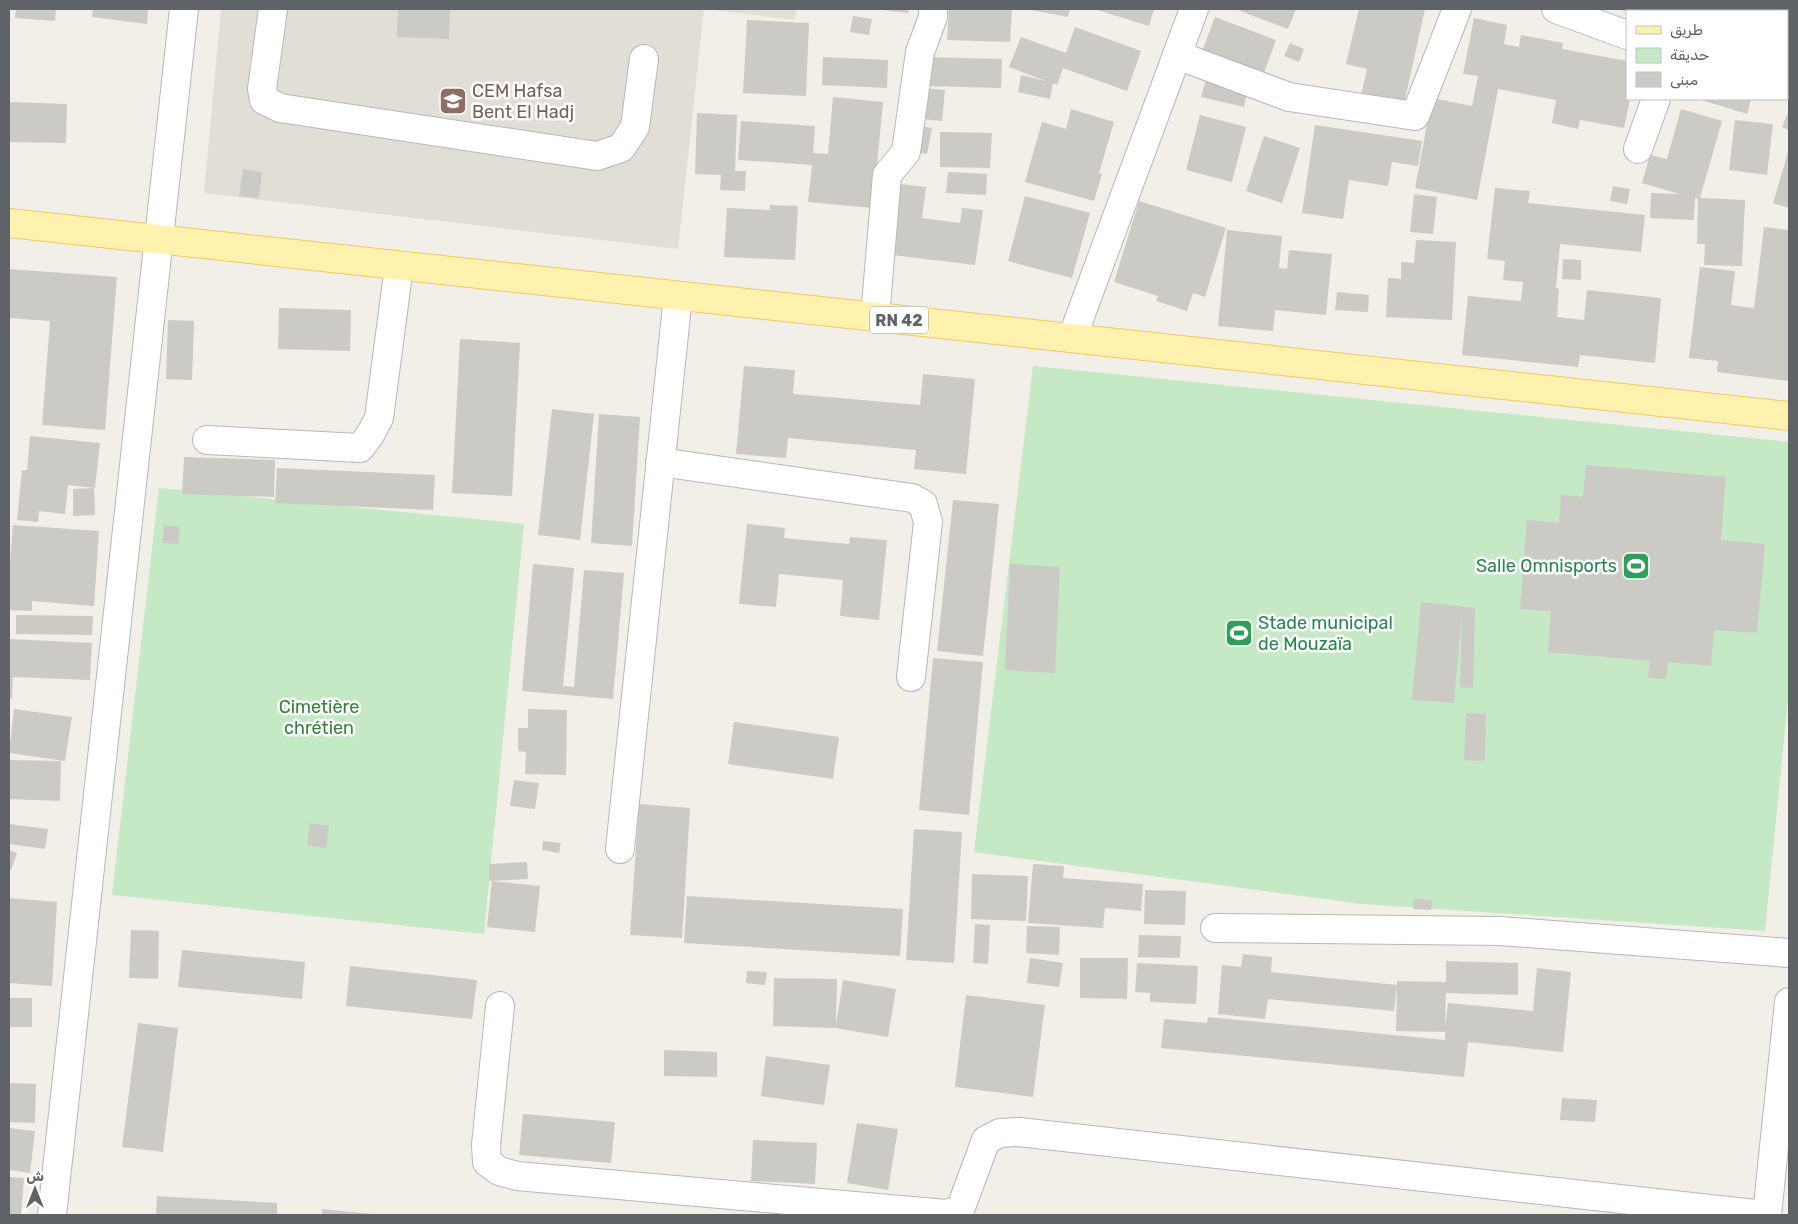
<svg xmlns="http://www.w3.org/2000/svg" width="1798" height="1224" font-family="Rubik,Cairo,sans-serif">
<style>
.education{fill:#e1ded6}
.green{fill:#c5e8c5}
.building{fill:#cccac5}
.lines{fill:none;stroke-linecap:round;stroke-linejoin:round}
.minor-casing{stroke:#b5b8bc;stroke-width:30}
.major-casing{stroke:#f2c960;stroke-width:30}
.minor{stroke:#fff;stroke-width:28}
.major{stroke:#fff2af;stroke-width:28}
.labels{text-anchor:middle;dominant-baseline:central;stroke-width:5;stroke-linejoin:round;paint-order:stroke}
.shield{fill:#fff;stroke:#8f9295;stroke-width:1}
.shield-label{font-size:16px;font-weight:bold;fill:#5f6368}
.education-label{font-size:18px;fill:#785e54;stroke:#fff;text-anchor:start}
.leisure-label{font-size:18px;fill:#27864d;stroke:#fff;text-anchor:end}
.park-label{font-size:18px;fill:#348238;stroke:#fff}
</style>
<rect width="100%" height="100%" fill="#f1efe8"/>
<!-- education -->
<g class="education">
<path d="M 221,9 L 704,9 L 678,249 L 204,193 Z"/>
<path d="M 707,9 L 796,9 L 795,20 Z"/>
</g>
<!-- green -->
<g class="green">
<path d="M 1033,366 L 1789,442 L 1789,690 L 1765,931 L 1362,904 L 974,852 Z"/>
<path d="M 159,488 L 524,524 L 484,934 L 112,895 Z"/>
</g>
<!-- building -->
<g class="building">
<path d="M 16,9 L 56,9 L 55,21 L 15,18 Z"/>
<path d="M 93,9 L 148,9 L 147,24 L 92,17 Z"/>
<path d="M 398,9 L 450,9 L 449,39 L 397,37 Z"/>
<path d="M 882,9 L 909,9 L 908,13 L 882,10 Z"/>
<path d="M 949,9 L 1012,9 L 1010,42 L 947,40 Z"/>
<path d="M 1026,9 L 1070,9 L 1068,17 Z"/>
<path d="M 1094,9 L 1154,9 L 1149,26 Z"/>
<path d="M 1235,9 L 1296,9 L 1288,29 Z"/>
<path d="M 1359,9 L 1425,9 L 1404,104 L 1361,95 L 1367,69 L 1346,64 Z"/>
<path d="M 1618,9 L 1640,9 L 1639,11 L 1627,12 Z"/>
<path d="M 1710,9 L 1766,9 L 1765,11 L 1710,11 Z"/>
<path d="M 853,16 L 872,19 L 869,35 L 850,32 Z"/>
<path d="M 1215,17 L 1276,40 L 1260,83 L 1199,60 Z"/>
<path d="M 1474,18 L 1507,25 L 1504,44 L 1519,47 L 1521,35 L 1563,43 L 1562,49 L 1627,61 L 1627,99 L 1630,99 L 1624,128 L 1580,120 L 1578,129 L 1552,123 L 1556,100 L 1498,89 L 1477,200 L 1415,188 L 1432,98 L 1472,106 L 1478,76 L 1463,74 Z"/>
<path d="M 747,20 L 809,23 L 806,96 L 743,93 Z"/>
<path d="M 1075,27 L 1141,51 L 1127,91 L 1063,68 L 1057,85 L 1053,83 L 1050,99 L 1018,92 L 1021,75 L 1046,81 L 1009,67 L 1021,37 L 1066,53 Z"/>
<path d="M 1290,43 L 1304,49 L 1299,62 L 1284,56 Z"/>
<path d="M 823,57 L 888,60 L 887,88 L 822,85 Z"/>
<path d="M 925,57 L 1002,59 L 1001,88 L 924,86 Z"/>
<path d="M 1206,80 L 1248,89 L 1244,107 L 1201,97 Z"/>
<path d="M 924,88 L 945,90 L 942,121 L 921,119 Z"/>
<path d="M 833,97 L 883,102 L 873,208 L 808,202 L 812,165 L 738,160 L 741,121 L 815,126 L 813,153 L 828,154 Z"/>
<path d="M 1698,99 L 1751,99 L 1747,114 Z"/>
<path d="M 9,102 L 67,104 L 66,143 L 9,142 Z"/>
<path d="M 1071,109 L 1114,122 L 1099,173 L 1102,174 L 1094,201 L 1025,182 L 1042,122 L 1066,129 Z"/>
<path d="M 1681,109 L 1722,121 L 1700,198 L 1745,200 L 1742,266 L 1704,265 L 1705,244 L 1697,244 L 1698,199 L 1695,198 L 1694,220 L 1650,218 L 1651,193 L 1679,194 L 1642,183 L 1650,155 L 1667,159 Z"/>
<path d="M 1789,110 L 1789,130 L 1782,127 Z"/>
<path d="M 697,113 L 737,115 L 735,171 L 746,171 L 745,191 L 720,190 L 721,175 L 695,174 Z"/>
<path d="M 1200,115 L 1246,127 L 1232,182 L 1186,170 Z"/>
<path d="M 1735,120 L 1773,124 L 1767,175 L 1729,170 Z"/>
<path d="M 1315,125 L 1422,141 L 1418,166 L 1392,162 L 1388,186 L 1349,180 L 1343,219 L 1302,213 Z"/>
<path d="M 921,126 L 932,128 L 927,154 L 917,152 Z"/>
<path d="M 940,132 L 992,133 L 990,168 L 940,167 Z"/>
<path d="M 1264,136 L 1300,148 L 1282,203 L 1246,191 Z"/>
<path d="M 1789,149 L 1789,208 L 1773,203 Z"/>
<path d="M 243,169 L 262,172 L 259,198 L 239,196 Z"/>
<path d="M 948,172 L 987,174 L 986,195 L 946,193 Z"/>
<path d="M 893,183 L 926,187 L 922,218 L 960,223 L 962,208 L 983,210 L 975,265 L 884,254 Z"/>
<path d="M 1613,186 L 1630,189 L 1627,204 L 1610,201 Z"/>
<path d="M 1495,188 L 1530,191 L 1528,203 L 1645,215 L 1641,252 L 1560,244 L 1556,288 L 1559,289 L 1557,317 L 1584,320 L 1587,290 L 1661,298 L 1655,363 L 1580,355 L 1578,367 L 1462,355 L 1468,296 L 1521,301 L 1523,282 L 1503,280 L 1505,261 L 1487,259 Z"/>
<path d="M 1414,194 L 1437,197 L 1433,234 L 1410,232 Z"/>
<path d="M 1025,196 L 1090,213 L 1072,278 L 1008,261 Z"/>
<path d="M 1139,201 L 1226,228 L 1205,297 L 1193,293 L 1187,311 L 1156,301 L 1158,296 L 1114,282 Z"/>
<path d="M 770,205 L 798,206 L 795,260 L 724,257 L 727,208 L 770,210 Z"/>
<path d="M 1764,227 L 1789,230 L 1789,381 L 1717,372 L 1718,361 L 1689,358 L 1700,267 L 1735,271 L 1731,305 L 1754,308 Z"/>
<path d="M 1227,230 L 1282,236 L 1279,268 L 1287,269 L 1289,250 L 1332,254 L 1326,315 L 1275,310 L 1273,331 L 1218,326 Z"/>
<path d="M 1416,240 L 1456,242 L 1452,320 L 1386,317 L 1388,278 L 1401,279 L 1401,262 L 1414,263 Z"/>
<path d="M 1563,259 L 1581,260 L 1581,280 L 1562,279 Z"/>
<path d="M 9,269 L 117,277 L 105,430 L 42,425 L 50,321 L 9,318 Z"/>
<path d="M 1337,292 L 1369,295 L 1368,312 L 1335,310 Z"/>
<path d="M 279,308 L 351,310 L 350,351 L 278,349 Z"/>
<path d="M 168,320 L 194,321 L 192,380 L 166,379 Z"/>
<path d="M 460,339 L 520,343 L 512,496 L 452,493 Z"/>
<path d="M 744,366 L 795,370 L 793,394 L 920,405 L 923,374 L 975,379 L 966,474 L 914,469 L 916,450 L 788,438 L 786,458 L 736,454 Z"/>
<path d="M 552,409 L 594,414 L 580,540 L 538,535 Z"/>
<path d="M 599,414 L 640,417 L 632,546 L 591,543 Z"/>
<path d="M 30,436 L 100,443 L 95,488 L 68,485 L 65,514 L 39,511 L 38,522 L 17,520 L 22,470 L 27,470 Z"/>
<path d="M 184,457 L 275,460 L 274,497 L 182,494 Z"/>
<path d="M 1586,465 L 1726,477 L 1721,540 L 1765,544 L 1757,633 L 1714,630 L 1711,666 L 1668,662 L 1666,679 L 1648,678 L 1650,661 L 1548,652 L 1551,611 L 1520,609 L 1527,520 L 1559,523 L 1561,495 L 1583,497 Z"/>
<path d="M 277,468 L 435,475 L 433,510 L 275,503 Z"/>
<path d="M 94,488 L 95,515 L 73,516 L 73,489 Z"/>
<path d="M 953,500 L 999,504 L 983,656 L 937,651 Z"/>
<path d="M 747,524 L 785,528 L 784,538 L 849,544 L 850,537 L 887,540 L 879,620 L 840,616 L 843,580 L 779,574 L 776,607 L 739,604 Z"/>
<path d="M 13,525 L 99,531 L 94,606 L 32,601 L 32,611 L 9,610 L 9,561 L 10,561 Z"/>
<path d="M 164,525 L 180,527 L 178,544 L 162,543 Z"/>
<path d="M 533,564 L 574,568 L 563,686 L 574,687 L 584,570 L 624,573 L 613,699 L 522,691 Z"/>
<path d="M 1010,564 L 1060,567 L 1055,673 L 1005,670 Z"/>
<path d="M 1421,602 L 1475,608 L 1473,688 L 1460,687 L 1462,612 L 1454,703 L 1412,700 Z"/>
<path d="M 16,615 L 93,616 L 92,635 L 16,634 Z"/>
<path d="M 9,639 L 92,643 L 90,680 L 13,677 L 12,699 L 9,698 Z"/>
<path d="M 933,658 L 983,662 L 969,815 L 919,810 Z"/>
<path d="M 14,709 L 72,717 L 65,761 L 9,753 Z"/>
<path d="M 528,709 L 567,710 L 566,775 L 525,774 L 526,752 L 518,751 L 518,728 L 528,728 Z"/>
<path d="M 1466,713 L 1486,714 L 1485,761 L 1464,760 Z"/>
<path d="M 734,722 L 839,737 L 833,779 L 728,764 Z"/>
<path d="M 9,760 L 61,761 L 60,801 L 9,799 Z"/>
<path d="M 514,780 L 539,783 L 535,809 L 510,806 Z"/>
<path d="M 639,804 L 690,808 L 682,938 L 630,935 Z"/>
<path d="M 310,823 L 329,826 L 326,848 L 307,845 Z"/>
<path d="M 9,824 L 48,829 L 45,849 L 9,844 Z"/>
<path d="M 914,829 L 962,832 L 954,963 L 906,960 Z"/>
<path d="M 543,841 L 561,843 L 559,853 L 542,850 Z"/>
<path d="M 9,850 L 17,853 L 11,870 L 9,870 Z"/>
<path d="M 527,862 L 528,879 L 489,881 L 489,864 Z"/>
<path d="M 1033,864 L 1064,866 L 1063,878 L 1143,884 L 1141,911 L 1105,908 L 1103,928 L 1028,923 Z"/>
<path d="M 972,874 L 1028,876 L 1026,921 L 971,919 Z"/>
<path d="M 492,881 L 540,886 L 535,932 L 487,927 Z"/>
<path d="M 1145,890 L 1186,891 L 1185,925 L 1144,924 Z"/>
<path d="M 687,896 L 903,909 L 900,956 L 684,943 Z"/>
<path d="M 9,898 L 57,902 L 52,986 L 9,983 Z"/>
<path d="M 1414,899 L 1432,900 L 1431,910 L 1413,909 Z"/>
<path d="M 975,924 L 990,925 L 988,964 L 973,963 Z"/>
<path d="M 1027,926 L 1060,927 L 1059,955 L 1026,953 Z"/>
<path d="M 131,930 L 159,931 L 158,979 L 129,978 Z"/>
<path d="M 1139,935 L 1181,936 L 1180,958 L 1138,957 Z"/>
<path d="M 182,950 L 305,962 L 302,999 L 178,987 Z"/>
<path d="M 1243,954 L 1272,957 L 1271,972 L 1397,985 L 1394,1011 L 1268,999 L 1265,1019 L 1218,1014 L 1222,965 L 1241,967 Z"/>
<path d="M 1030,958 L 1063,963 L 1059,987 L 1027,983 Z"/>
<path d="M 1080,958 L 1128,958 L 1127,999 L 1080,998 Z"/>
<path d="M 1446,961 L 1518,963 L 1518,995 L 1446,993 L 1445,1027 L 1448,1003 L 1533,1011 L 1537,968 L 1571,972 L 1563,1052 L 1468,1042 L 1464,1077 L 1161,1048 L 1164,1019 L 1207,1023 L 1208,1017 L 1445,1040 L 1445,1032 L 1396,1031 L 1397,981 L 1446,982 Z"/>
<path d="M 1137,963 L 1198,966 L 1196,1004 L 1150,1002 L 1150,993 L 1135,992 Z"/>
<path d="M 350,966 L 477,980 L 472,1019 L 346,1006 Z"/>
<path d="M 747,971 L 767,972 L 765,985 L 746,983 Z"/>
<path d="M 774,978 L 837,979 L 836,1025 L 843,980 L 896,989 L 888,1037 L 835,1028 L 773,1026 Z"/>
<path d="M 966,995 L 1045,1005 L 1033,1097 L 955,1087 Z"/>
<rect x="9" y="998" width="23" height="29"/>
<path d="M 138,1023 L 178,1028 L 163,1152 L 122,1147 Z"/>
<path d="M 664,1050 L 717,1052 L 717,1077 L 664,1076 Z"/>
<path d="M 766,1056 L 830,1065 L 824,1105 L 761,1096 Z"/>
<path d="M 9,1083 L 36,1084 L 35,1123 L 9,1122 Z"/>
<path d="M 1562,1098 L 1597,1100 L 1595,1122 L 1560,1120 Z"/>
<path d="M 523,1114 L 615,1122 L 611,1163 L 519,1155 Z"/>
<path d="M 857,1123 L 898,1129 L 888,1190 L 847,1183 Z"/>
<path d="M 9,1128 L 35,1131 L 30,1173 L 9,1170 Z"/>
<path d="M 753,1140 L 817,1143 L 815,1184 L 751,1181 Z"/>
<path d="M 9,1177 L 24,1178 L 21,1215 L 9,1215 Z"/>
<path d="M 157,1196 L 277,1203 L 277,1215 L 156,1215 Z"/>
<path d="M 322,1209 L 372,1214 L 372,1215 L 322,1215 Z"/>
</g>
<g class="lines">
<!-- minor casing -->
<g class="minor-casing">
<g id="minor">
<path d="M 273,9 L 262,89 L 264,100 L 280,108 L 597,156 L 621,148 L 635,127 L 644,59"/>
<path d="M 1556,9 L 1627,35"/>
<path d="M 1688,11 L 1689,9"/>
<path d="M 1177,55 L 1289,97 L 1415,116 L 1457,9"/>
<path d="M 1638,149 L 1656,99"/>
<path d="M 875,317 L 887,175 L 906,152 L 920,52 L 933,17 L 933,9"/>
<path d="M 1072,338 L 1194,9"/>
<path d="M 207,440 L 360,448 L 370,435 L 379,418 L 399,266"/>
<path d="M 660,462 L 912,498 L 923,504 L 928,522 L 911,677"/>
<path d="M 620,849 L 678,296"/>
<path d="M 1215,928 L 1500,931 L 1789,953"/>
<path d="M 500,1006 L 486,1145 L 487,1162 L 499,1171 L 517,1176 L 946,1214 L 960,1210 L 986,1140 L 1000,1133 L 1019,1132 L 1764,1215"/>
<path d="M 52,1215 L 184,9"/>
<path d="M 1767,1215 L 1789,1002"/>
</g>
</g>
<!-- major casing -->
<g class="major-casing">
<path id="major" d="M 9,223 L 1789,416"/>
</g>
<!-- minor -->
<use href="#minor" class="minor"/>
<!-- major -->
<use href="#major" class="major"/>
</g>
<!-- icons -->
<defs>
<g id="school-square" transform="scale(1.4375)"><rect x="-9" y="-9" width="18" height="18" rx="4" fill="#8d6e63" stroke="#fff"/><path d="M0-5L7-2L0 1L-7-2ZM-4 1L0 2.5L4 1V4Q0 6-4 4Z" fill="#fff"/></g>
<g id="stadium-square" transform="scale(1.4375)"><rect x="-9" y="-9" width="18" height="18" rx="4" fill="#2e9e5b" stroke="#fff"/><path d="M0-5a6.5 5 0 1 0 0 10a6.5 5 0 1 0 0-10ZM-3.5-1.8h7v3.6h-7Z" fill="#fff"/></g>
</defs>
<g fill-rule="evenodd">
<use href="#school-square" x="453" y="101"/>
<use href="#stadium-square" x="1636" y="566"/>
<use href="#stadium-square" x="1239" y="633"/>
</g>
<g class="labels">
<!-- shield labels -->
<rect class="shield" x="870" y="306.5" width="58" height="27" rx="4"/>
<g class="shield-label">
<text x="899" y="320">RN 42</text>
</g>
<!-- education labels -->
<g class="education-label">
<text x="472" y="91">CEM Hafsa<tspan x="472" dy="21">Bent El Hadj</tspan></text>
</g>
<!-- leisure labels -->
<g class="leisure-label">
<text x="1617" y="566">Salle Omnisports</text>
<text x="1258" y="623" text-anchor="start">Stade municipal<tspan x="1258" dy="21">de Mouzaïa</tspan></text>
</g>
<!-- park labels -->
<g class="park-label">
<text x="319" y="707">Cimetière<tspan x="319" dy="21">chrétien</tspan></text>
</g>
</g>
<!-- border -->
<rect width="1798" height="1224" fill="none" stroke="#5f6368" stroke-width="20"/>
<!-- legend -->
<rect x="1626" y="10" width="162" height="90" fill="#ffffff" stroke="#bfc1c3"/>
<rect x="1636" y="26" width="25" height="8" fill="#fff2af" stroke="#bfc1c3"/>
<text x="1670" y="35" font-size="15" fill="#5f6368">طريق</text>
<rect x="1636" y="48" width="25" height="15" fill="#c5e8c5" stroke="#bfc1c3"/>
<text x="1670" y="60" font-size="15" fill="#5f6368">حديقة</text>
<rect x="1636" y="72" width="25" height="15" fill="#cccac5" stroke="#bfc1c3"/>
<text x="1670" y="85" font-size="15" fill="#5f6368">مبنى</text>
<!-- north arrow -->
<g transform="translate(35 1189)" stroke="#ffffff" stroke-width="4" paint-order="stroke">
<path d="M0-4L9 19L0 12L-9 19Z" fill="#5f6368"/>
<text y="-8" font-size="14" font-weight="bold" text-anchor="middle" fill="#5f6368">ش</text>
</g>
</svg>
